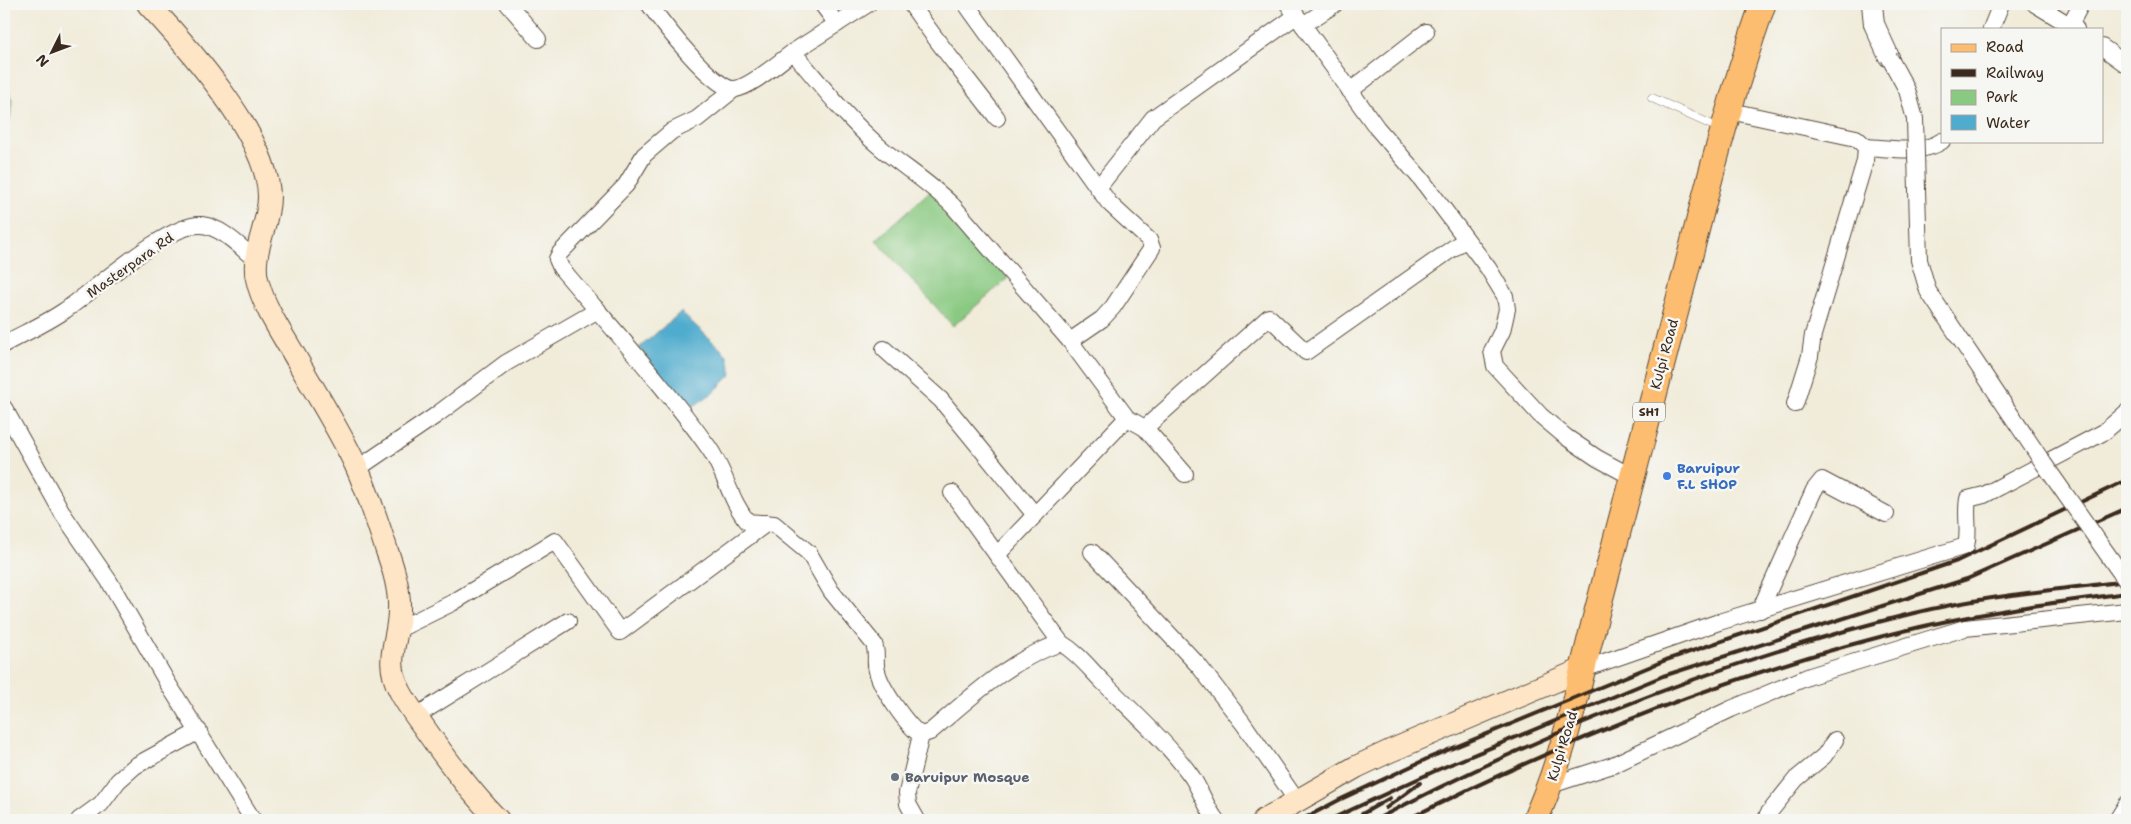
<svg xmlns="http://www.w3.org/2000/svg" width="2131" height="824" font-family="'Shantell Sans',sans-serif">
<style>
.green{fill:#89c981;stroke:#627a50}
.water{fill:#50acce;stroke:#466b76}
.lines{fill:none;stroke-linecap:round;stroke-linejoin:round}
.service-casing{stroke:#56473a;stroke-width:9}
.minor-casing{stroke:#56473a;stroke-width:18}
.tertiary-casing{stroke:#56473a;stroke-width:22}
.secondary-casing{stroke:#56473a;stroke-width:24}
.primary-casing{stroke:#56473a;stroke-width:27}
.service{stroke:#fff;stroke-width:8}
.minor{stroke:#fff;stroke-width:16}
.tertiary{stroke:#fff;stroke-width:20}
.secondary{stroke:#fee5c5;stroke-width:22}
.primary{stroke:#fcbd6f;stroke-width:25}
.rail{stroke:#3b2a1e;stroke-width:4}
.minor-bridge-casing{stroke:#56473a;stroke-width:18;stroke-linecap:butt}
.minor-bridge{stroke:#fff;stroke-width:16}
.shop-dot{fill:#3f7fe0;stroke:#f6f6f2;stroke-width:2}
.worship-dot{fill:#6b7280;stroke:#f6f6f2;stroke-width:2}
.labels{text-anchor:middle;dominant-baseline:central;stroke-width:5;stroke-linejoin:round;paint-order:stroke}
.shield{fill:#f6f6f2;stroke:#73675e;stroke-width:1}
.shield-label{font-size:12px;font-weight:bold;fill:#3b2a1e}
.street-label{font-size:14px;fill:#3b2a1e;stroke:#f6f6f2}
.shop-label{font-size:14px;font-weight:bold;fill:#366cbe;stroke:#f6f6f2;text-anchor:start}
.worship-label{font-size:14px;font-weight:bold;fill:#5b616d;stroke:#f6f6f2;text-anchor:start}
</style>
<rect width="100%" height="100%" fill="#f6f6f2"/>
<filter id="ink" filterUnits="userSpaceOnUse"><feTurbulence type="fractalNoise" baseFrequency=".02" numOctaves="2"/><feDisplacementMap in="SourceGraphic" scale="10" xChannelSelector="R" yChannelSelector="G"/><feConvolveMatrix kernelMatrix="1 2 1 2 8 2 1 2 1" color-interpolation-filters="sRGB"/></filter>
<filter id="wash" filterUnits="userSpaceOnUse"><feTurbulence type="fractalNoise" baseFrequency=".0096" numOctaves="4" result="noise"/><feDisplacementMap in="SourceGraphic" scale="20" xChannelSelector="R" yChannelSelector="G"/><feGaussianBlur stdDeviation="1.12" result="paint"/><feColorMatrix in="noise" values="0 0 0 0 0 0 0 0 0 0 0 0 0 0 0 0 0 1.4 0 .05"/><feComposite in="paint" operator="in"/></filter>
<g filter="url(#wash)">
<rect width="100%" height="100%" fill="#f1ecda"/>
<!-- green -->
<g class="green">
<path d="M 4,78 L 13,104 L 7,129 L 4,132 Z"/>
<path d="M 930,191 L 1008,278 L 953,326 L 876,240 Z"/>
</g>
<!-- water -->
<path class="water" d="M 681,312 L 727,355 L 732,374 L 714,392 L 688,410 L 639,348 Z"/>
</g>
<g filter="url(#ink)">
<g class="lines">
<!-- service casing -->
<g class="service-casing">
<path id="service" d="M 1652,98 L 1721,129"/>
</g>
<!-- minor casing -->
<g class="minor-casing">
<g id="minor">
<path d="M 508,4 L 538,39"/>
<path d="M 649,4 C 661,21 715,92 735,89 C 751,87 779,62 793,52 C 821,85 848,120 881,148 C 905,168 931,184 953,206 L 1070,341 L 1127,418 L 1145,428 L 1185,474"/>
<path d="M 822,4 L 837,24"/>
<path d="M 911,4 C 937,43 968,79 997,118"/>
<path d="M 966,4 L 1109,203 L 1149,240 L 1152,248 L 1113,307 L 1102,319 L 1070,341"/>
<path d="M 1288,4 L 1377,128 L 1421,179 L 1488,268 L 1505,296 L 1507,309 L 1502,331 L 1492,351 L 1495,366 L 1540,415 L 1566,437 L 1597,458 L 1634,478"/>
<path d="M 2035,4 L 2076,29"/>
<path d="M 1303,25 L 1335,4"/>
<path d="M 2070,25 L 2081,4"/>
<path d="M 1991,29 L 2001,4"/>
<path d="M 2102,47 L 2127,65"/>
<path d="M 793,52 L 868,4"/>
<path d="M 733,90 L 697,119 L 672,131 L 644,155 L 626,185 L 560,253 L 557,259 L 561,268 C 611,327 664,385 709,448 C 725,471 730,501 748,522 L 774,524 L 809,553 L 831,591 L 874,644 C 878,654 874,662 877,671 C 881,688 907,726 921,735 L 930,732 C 970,698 1010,659 1061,643 C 1078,653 1089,668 1103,682 C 1132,711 1168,743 1192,777 C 1201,791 1206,807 1216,820"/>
<path d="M 1350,91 L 1426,32"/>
<path d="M 1730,111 L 1856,138 L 1866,147 L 1865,161 L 1813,335 L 1810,356 L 1795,404"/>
<path d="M 1866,147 C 1891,148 1921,155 1942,141"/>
<path d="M 1098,188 L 1153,118 L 1296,16"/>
<path d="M 4,344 C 24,333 45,324 64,311 C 94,291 168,222 202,225 C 222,227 241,248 256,260"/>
<path d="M 884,349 L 941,400 L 1035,515"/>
<path d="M 4,408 L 63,514 L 109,581 L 167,682 L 253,820"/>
<path d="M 1145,428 L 1269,317 L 1306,352 L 1466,239"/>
<path d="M 357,469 L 435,416 L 506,363 L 598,310"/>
<path d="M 952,493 L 1061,643"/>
<path d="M 1092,552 L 1199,666 L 1243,723 L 1297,801"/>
<path d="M 997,555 L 1127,418"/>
<path d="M 1760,610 L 1814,490 L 1822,480 L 1886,514"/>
<path d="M 395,631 L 452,603 L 555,541 L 620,632 L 767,523"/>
<path d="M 1581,670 L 1719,622 L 1966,546 C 1970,530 1965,515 1968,499 L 1984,495 L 2104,432 L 2127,412"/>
<path d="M 416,716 L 568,621"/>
<path d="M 1551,785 L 1613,765 L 1731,709 L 1810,676 L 1965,628 L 2127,611"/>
<path d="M 79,820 L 101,804 L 118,781 L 135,766 L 199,731"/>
<path d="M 917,820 L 908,804 L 907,793 L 921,735"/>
<path d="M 1766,820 L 1768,814 L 1796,779 L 1824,756 L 1835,740"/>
<path d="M 2117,820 L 2127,804"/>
</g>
</g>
<!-- tertiary casing -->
<g class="tertiary-casing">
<path id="tertiary" d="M 1872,4 L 1874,24 L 1889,57"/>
</g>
<!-- secondary casing -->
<g class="secondary-casing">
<g id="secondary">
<path d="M 148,4 C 188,47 269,137 269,197 C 269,225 251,252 257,279 C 264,310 286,339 301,367 C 320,400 341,433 357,468 C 369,495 378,524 387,551 C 394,570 400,590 399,610 C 399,641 383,659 400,691 C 406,703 415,715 423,726 C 446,759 470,792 498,820"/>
<path d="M 1264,820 L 1356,767 L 1390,751 L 1581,670"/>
</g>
</g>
<!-- primary casing -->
<g class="primary-casing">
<path id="primary" d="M 1535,820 C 1567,750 1580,675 1600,600 C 1628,497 1654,394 1681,291 C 1705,195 1730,97 1763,4"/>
</g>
<!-- service -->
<use href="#service" class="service"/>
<!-- minor -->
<use href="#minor" class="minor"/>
<!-- tertiary -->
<use href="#tertiary" class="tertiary"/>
<!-- secondary -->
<use href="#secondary" class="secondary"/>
<!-- primary -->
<use href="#primary" class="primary"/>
<!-- rail -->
<g class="rail">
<path d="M 1386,808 L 1420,783"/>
<path d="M 1362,814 L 1390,798"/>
<path d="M 1301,820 L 1339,800 L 1431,757 L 1666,660 L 1957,561 L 2127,480"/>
<path d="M 1329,820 L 1437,770 L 1663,676 L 1967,579 L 2127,508"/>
<path d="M 1375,820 C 1544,732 1729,658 1914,613 C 1984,596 2056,590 2127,581"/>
<path d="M 1406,820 C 1570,738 1741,669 1920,627 C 1988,611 2058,602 2127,593"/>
</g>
<!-- minor-bridge casing -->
<g class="minor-bridge-casing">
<path id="minor-bridge" d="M 1889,57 L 1907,90 L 1915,119 L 1919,260 L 1928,291 L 2044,464 L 2127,582"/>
</g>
<!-- minor-bridge -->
<use href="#minor-bridge" class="minor-bridge"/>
</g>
</g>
<!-- markers -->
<circle class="shop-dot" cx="1667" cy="476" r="5"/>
<circle class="worship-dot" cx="895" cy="777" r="5"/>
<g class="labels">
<!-- shield labels -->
<rect class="shield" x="1633" y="402.5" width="32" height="19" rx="4"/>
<g class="shield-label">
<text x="1649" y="412">SH1</text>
</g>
<!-- street labels -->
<g class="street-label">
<text transform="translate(130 265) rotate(-35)">Masterpara Rd</text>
<text transform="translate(1664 354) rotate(-75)">Kulpi Road</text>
<text transform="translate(1562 746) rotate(-73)">Kulpi Road</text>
</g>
<!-- shop labels -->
<g class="shop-label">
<text x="1677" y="468">Baruipur<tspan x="1677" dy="16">F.L SHOP</tspan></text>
</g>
<!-- worship labels -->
<g class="worship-label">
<text x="905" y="777">Baruipur Mosque</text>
</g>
</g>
<!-- margin -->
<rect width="2131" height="824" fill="none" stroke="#f6f6f2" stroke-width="20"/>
<!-- legend -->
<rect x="1941" y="28" width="162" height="115" fill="#f6f6f2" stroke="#aba49d"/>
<rect x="1951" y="44" width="25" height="8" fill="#fcbd6f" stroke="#aba49d"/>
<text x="1986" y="52" font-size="15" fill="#3b2a1e">Road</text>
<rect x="1951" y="69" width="25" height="8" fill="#3b2a1e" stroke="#aba49d"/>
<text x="1986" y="78" font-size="15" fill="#3b2a1e">Railway</text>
<rect x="1951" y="90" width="25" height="15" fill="#89c981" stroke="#aba49d"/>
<text x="1986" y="102" font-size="15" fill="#3b2a1e">Park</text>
<rect x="1951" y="115" width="25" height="15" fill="#50acce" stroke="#aba49d"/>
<text x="1986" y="128" font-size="15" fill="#3b2a1e">Water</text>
<!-- north arrow -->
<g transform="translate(52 52) rotate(228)" stroke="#f6f6f2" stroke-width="4" paint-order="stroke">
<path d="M0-4L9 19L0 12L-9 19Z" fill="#3b2a1e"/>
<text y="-8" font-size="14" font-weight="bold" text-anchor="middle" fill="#3b2a1e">N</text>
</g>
</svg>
